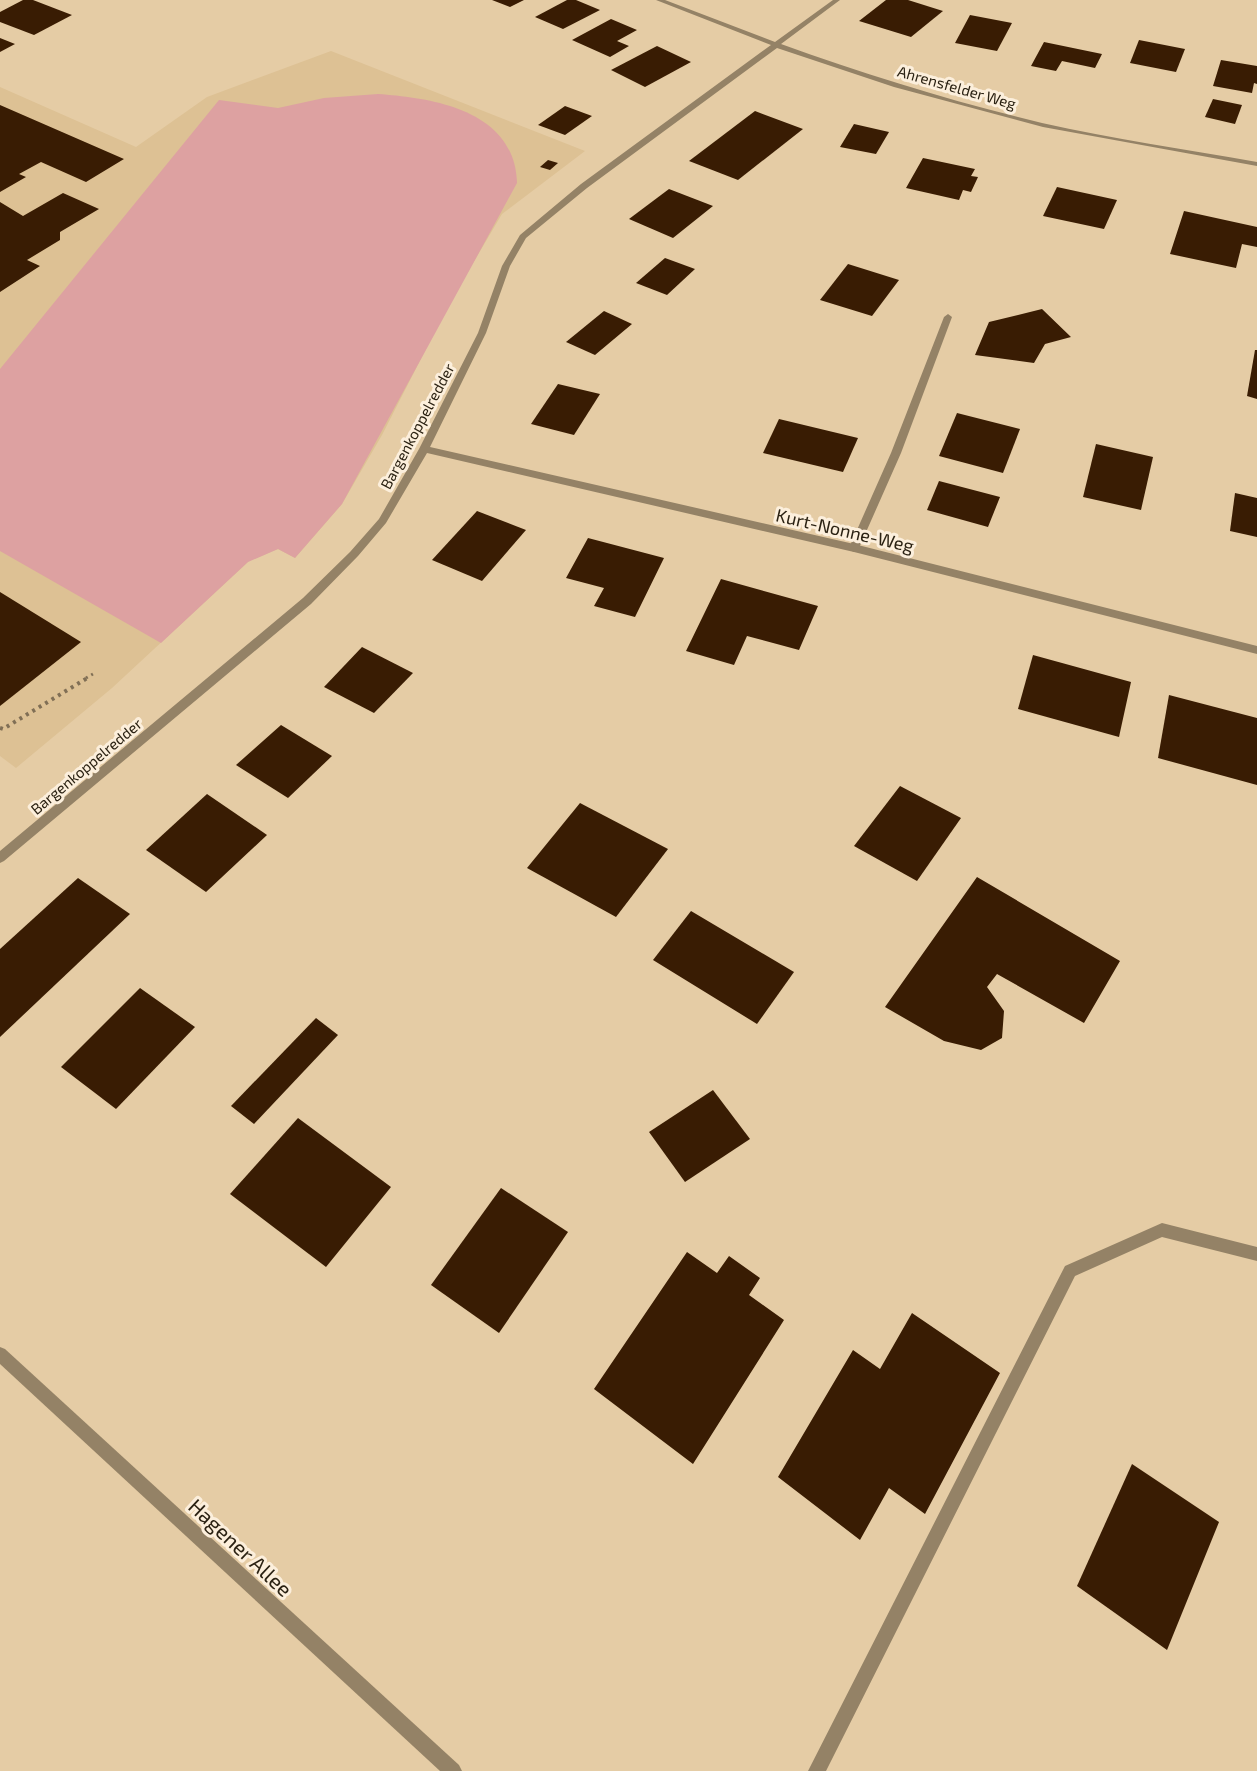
<svg xmlns="http://www.w3.org/2000/svg" width="1257" height="1771" font-family="'Exo 2',sans-serif">
<style>
.built{fill:#ddc194}
.green{fill:#dda1a1}
.building{fill:#391c03}
.lines{fill:none;stroke-linecap:round;stroke-linejoin:round}
.path-far1{stroke:#806f55;stroke-width:3;stroke-dasharray:2 4;stroke-linecap:butt}
.path{stroke:#806f55;stroke-width:4;stroke-dasharray:3 4.5;stroke-linecap:butt}
.service{fill:#948266;fill-rule:evenodd}
.minor{fill:#948266;fill-rule:evenodd}
.labels{text-anchor:middle;dominant-baseline:central;stroke-width:6;stroke-linejoin:round;paint-order:stroke}
.far-street-label{font-size:15px;fill:#2b2213;stroke:#fcefdc}
.street-label{font-size:18px;fill:#2b2213;stroke:#fcefdc}
.near-street-label{font-size:21px;fill:#2b2213;stroke:#fcefdc}
</style>
<rect width="100%" height="100%" fill="#e5cca5"/>
<!-- built -->
<path class="built" d="M 331,51 L 585,151 L 502,214 L 450,302 L 382,435 L 342,504 L 295,558 L 278,549 L 249,561 L 112,688 L 16,768 L 0,756 L 0,87 L 136,147 L 207,97 Z"/>
<!-- green -->
<path class="green" d="M 378,94 C 435,98 515,111 517,183 L 342,504 L 295,558 L 278,549 L 248,562 L 161,643 L 0,551 L 0,369 L 219,100 L 278,108 L 324,98 Z"/>
<!-- building -->
<g class="building">
<path d="M 23,0 L 33,0 L 72,15 L 34,35 L 0,22 L 0,12 Z"/>
<path d="M 492,0 L 524,0 L 510,7 Z"/>
<path d="M 567,0 L 576,0 L 600,10 L 563,29 L 535,17 Z"/>
<path d="M 886,0 L 908,0 L 943,11 L 911,37 L 859,21 Z"/>
<path d="M 970,15 L 1012,23 L 997,51 L 955,43 Z"/>
<path d="M 611,19 L 637,30 L 617,41 L 629,46 L 610,57 L 572,40 Z"/>
<path d="M 0,38 L 15,44 L 0,52 Z"/>
<path d="M 1139,40 L 1185,49 L 1176,72 L 1130,63 Z"/>
<path d="M 1044,42 L 1102,54 L 1095,68 L 1062,61 L 1056,71 L 1031,66 Z"/>
<path d="M 657,46 L 691,62 L 645,87 L 611,70 Z"/>
<path d="M 1221,60 L 1257,66 L 1257,84 L 1254,83 L 1252,93 L 1213,86 Z"/>
<path d="M 1213,99 L 1242,105 L 1235,124 L 1205,117 Z"/>
<path d="M 0,105 L 124,159 L 86,182 L 41,162 L 19,174 L 26,177 L 0,192 Z"/>
<path d="M 565,106 L 592,116 L 565,135 L 538,125 Z"/>
<path d="M 755,111 L 803,129 L 738,180 L 689,161 Z"/>
<path d="M 854,124 L 889,132 L 876,154 L 840,147 Z"/>
<path d="M 923,158 L 975,169 L 971,176 L 978,177 L 971,192 L 963,190 L 959,200 L 906,188 Z"/>
<path d="M 548,160 L 558,163 L 550,170 L 540,167 Z"/>
<path d="M 1057,187 L 1117,200 L 1104,229 L 1043,216 Z"/>
<path d="M 669,189 L 713,206 L 673,238 L 629,219 Z"/>
<path d="M 63,193 L 99,209 L 60,232 L 60,240 L 27,260 L 40,266 L 0,292 L 0,202 L 23,216 Z"/>
<path d="M 1184,211 L 1257,227 L 1257,247 L 1242,244 L 1236,268 L 1170,254 Z"/>
<path d="M 665,258 L 695,269 L 667,295 L 636,283 Z"/>
<path d="M 848,264 L 899,280 L 872,316 L 820,300 Z"/>
<path d="M 1042,309 L 1071,337 L 1045,344 L 1034,363 L 975,355 L 989,322 Z"/>
<path d="M 604,311 L 632,324 L 595,355 L 566,342 Z"/>
<path d="M 1255,350 L 1257,350 L 1257,399 L 1247,396 Z"/>
<path d="M 558,384 L 600,394 L 574,435 L 531,424 Z"/>
<path d="M 957,413 L 1020,429 L 1003,473 L 939,456 Z"/>
<path d="M 779,419 L 858,438 L 843,472 L 763,453 Z"/>
<path d="M 1096,444 L 1153,457 L 1141,510 L 1083,497 Z"/>
<path d="M 939,481 L 1000,497 L 988,527 L 927,510 Z"/>
<path d="M 1235,493 L 1257,498 L 1257,537 L 1230,531 Z"/>
<path d="M 477,511 L 526,530 L 482,581 L 432,560 Z"/>
<path d="M 588,538 L 664,558 L 635,617 L 594,606 L 604,588 L 566,578 Z"/>
<path d="M 721,579 L 818,606 L 799,650 L 747,636 L 734,665 L 686,651 Z"/>
<path d="M 0,592 L 81,642 L 0,706 Z"/>
<path d="M 362,647 L 413,673 L 374,713 L 324,687 Z"/>
<path d="M 1033,655 L 1131,682 L 1119,737 L 1018,709 Z"/>
<path d="M 1169,695 L 1257,718 L 1257,785 L 1158,758 Z"/>
<path d="M 281,725 L 332,756 L 288,798 L 236,765 Z"/>
<path d="M 900,786 L 961,818 L 917,881 L 854,846 Z"/>
<path d="M 207,794 L 267,835 L 206,892 L 146,850 Z"/>
<path d="M 580,803 L 668,849 L 616,917 L 527,868 Z"/>
<path d="M 977,877 L 1120,961 L 1084,1023 L 997,974 L 987,987 L 1004,1011 L 1002,1038 L 981,1050 L 944,1041 L 885,1007 Z"/>
<path d="M 78,878 L 130,914 L 0,1037 L 0,949 Z"/>
<path d="M 691,911 L 794,972 L 757,1024 L 653,960 Z"/>
<path d="M 140,988 L 195,1027 L 116,1109 L 61,1067 Z"/>
<path d="M 316,1018 L 338,1035 L 254,1124 L 231,1106 Z"/>
<path d="M 713,1090 L 750,1139 L 685,1182 L 649,1132 Z"/>
<path d="M 298,1118 L 391,1187 L 326,1267 L 230,1194 Z"/>
<path d="M 501,1188 L 568,1232 L 499,1333 L 431,1285 Z"/>
<path d="M 687,1252 L 717,1273 L 729,1256 L 760,1278 L 749,1295 L 784,1320 L 693,1464 L 594,1389 Z"/>
<path d="M 912,1313 L 1000,1373 L 925,1514 L 889,1488 L 860,1540 L 778,1477 L 853,1350 L 880,1369 Z"/>
<path d="M 1132,1464 L 1219,1522 L 1167,1650 L 1077,1586 Z"/>
</g>
<g class="lines">
<!-- path-far1 -->
<path class="path-far1" d="M 86,678 L 93,674"/>
<!-- path -->
<path class="path" d="M 0,728 L 3,729 L 89,677"/>
<!-- service -->
<g class="service">
<path d="M 948,314 L 952,317 L 901,453 L 859,548 L 854,552 L 850,550 L 849,548 L 891,453 L 944,317 Z"/>
<path d="M 1162,1223 L 1257,1247 L 1257,1261 L 1162,1237 L 1075,1276 L 826,1771 L 808,1771 L 1065,1266 Z"/>
</g>
<!-- minor -->
<g class="minor">
<path d="M 656,0 L 665,0 L 775,42 L 833,0 L 840,0 L 781,44 C 867,75 954,102 1042,123 C 1113,139 1185,149 1257,162 L 1257,166 L 1043,127 L 894,87 L 777,48 L 587,188 L 526,238 L 510,266 L 486,333 L 430,447 L 854,544 L 1257,646 L 1257,654 L 854,552 L 427,453 L 386,523 L 358,556 L 311,604 L 4,861 L 0,863 L 0,851 L 303,598 L 350,552 L 379,519 L 419,449 L 478,333 L 502,266 L 520,235 L 581,184 L 771,45 Z"/>
<path d="M 0,1347 L 5,1349 L 459,1765 L 462,1771 L 440,1771 L 0,1364 Z"/>
</g>
</g>
<g class="labels">
<!-- far-street labels -->
<g class="far-street-label">
<text transform="translate(957 87) rotate(16)">Ahrensfelder Weg</text>
<text transform="translate(417 426) rotate(-62)">Bargenkoppelredder</text>
<text transform="translate(86 766) rotate(-40)">Bargenkoppelredder</text>
</g>
<!-- street labels -->
<g class="street-label">
<text transform="translate(845 530) rotate(13)">Kurt-Nonne-Weg</text>
</g>
<!-- near-street labels -->
<g class="near-street-label">
<text transform="translate(241 1547) rotate(43)">Hagener Allee</text>
</g>
</g>
</svg>
